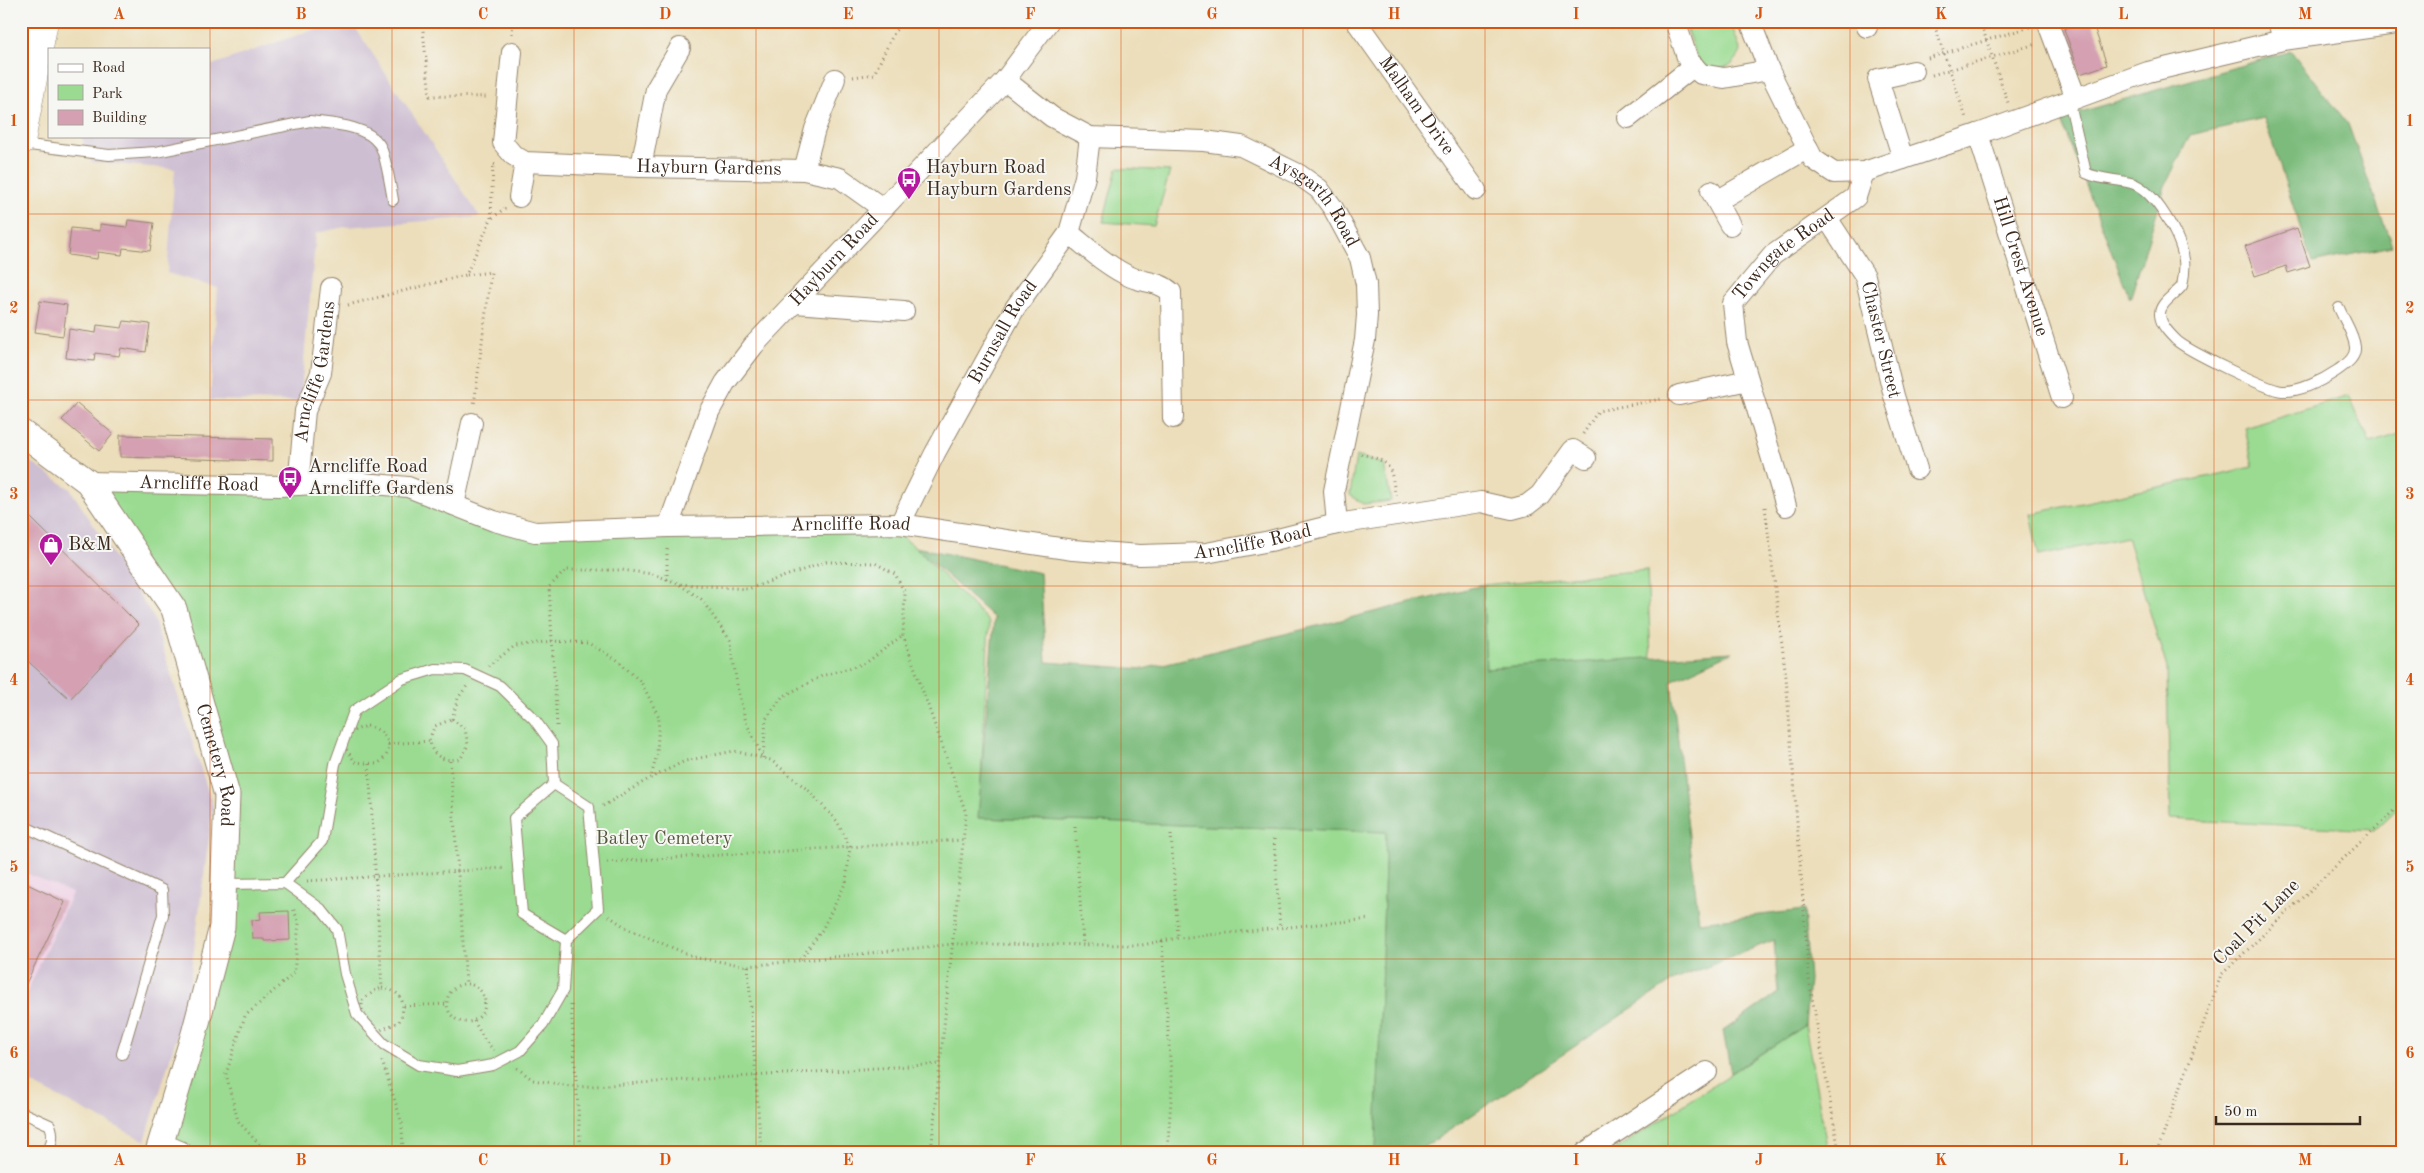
<svg xmlns="http://www.w3.org/2000/svg" width="2424" height="1173" font-family="'Old Standard TT',serif">
<style>
.built{fill:#efd0e6}
.industrial{fill:#cdbed2}
.green{fill:#9adb91;stroke:#6a8258}
.forest{fill:#7bbb7b;stroke:#5b724c}
.building{fill:#d4a0b2}
.lines{fill:none;stroke-linecap:round;stroke-linejoin:round}
.service-casing{stroke:#94846c;stroke-width:12}
.minor-casing{stroke:#94846c;stroke-width:22}
.tertiary-casing{stroke:#94846c;stroke-width:27}
.secondary-casing{stroke:#94846c;stroke-width:29}
.path{stroke:#94846c;stroke-width:3;stroke-dasharray:1 4;stroke-linecap:butt}
.service{stroke:#fff;stroke-width:10}
.minor{stroke:#fff;stroke-width:20}
.tertiary{stroke:#fff;stroke-width:25}
.secondary{stroke:#fff;stroke-width:28}
.grid{fill:none;stroke:#d7540e;stroke-width:1;stroke-opacity:0.55}
.labels{text-anchor:middle;dominant-baseline:central;stroke-width:4;stroke-linejoin:round;paint-order:stroke}
.street-label{font-size:19px;fill:#3b2a1e;stroke:#f6f6f2}
.poi-label{font-size:19px;fill:#3b2a1e;stroke:#f6f6f2;text-anchor:start}
.park-label{font-size:19px;fill:#53563b;stroke:#f6f6f2}
.neatline{fill:none;stroke:#d7540e;stroke-width:2}
.grid-label{font-size:16px;text-anchor:middle;font-weight:bold;fill:#d7540e}
</style>
<rect width="100%" height="100%" fill="#f6f6f2"/>
<filter id="ink" filterUnits="userSpaceOnUse"><feTurbulence type="fractalNoise" baseFrequency=".02" numOctaves="2"/><feDisplacementMap in="SourceGraphic" scale="10" xChannelSelector="R" yChannelSelector="G"/><feConvolveMatrix kernelMatrix="1 2 1 2 8 2 1 2 1" color-interpolation-filters="sRGB"/></filter>
<filter id="wash" filterUnits="userSpaceOnUse"><feTurbulence type="fractalNoise" baseFrequency=".0096" numOctaves="4" result="noise"/><feDisplacementMap in="SourceGraphic" scale="20" xChannelSelector="R" yChannelSelector="G"/><feGaussianBlur stdDeviation="1.12" result="paint"/><feColorMatrix in="noise" values="0 0 0 0 0 0 0 0 0 0 0 0 0 0 0 0 0 1.4 0 .05"/><feComposite in="paint" operator="in"/></filter>
<g filter="url(#wash)">
<rect width="100%" height="100%" fill="#ecdeba"/>
<!-- built -->
<path class="built" d="M 21,871 L 73,893 L 21,1005 Z"/>
<!-- industrial -->
<g class="industrial">
<path d="M 338,21 L 351,21 L 480,217 L 345,227 L 316,233 L 300,401 L 210,400 L 218,288 L 167,273 L 175,169 L 92,162 L 81,136 L 209,136 L 209,66 Z"/>
<path d="M 21,455 L 70,489 L 153,617 L 213,807 L 187,1002 L 145,1141 L 21,1078 L 21,1005 L 72,893 L 21,871 Z"/>
</g>
<!-- green -->
<g class="green">
<path d="M 1684,21 L 1730,21 L 1741,51 C 1733,72 1706,76 1696,55 C 1691,45 1688,32 1684,21 Z"/>
<path d="M 1117,168 L 1170,171 L 1154,226 L 1103,222 Z"/>
<path d="M 2349,396 L 2370,443 L 2403,433 L 2403,802 L 2374,830 L 2170,819 L 2167,668 L 2127,537 L 2039,556 L 2030,514 L 2253,467 L 2245,428 Z"/>
<path d="M 1356,456 L 1384,464 L 1391,501 L 1363,504 L 1350,495 Z"/>
<path d="M 88,482 L 408,487 L 535,532 L 890,527 L 915,547 L 989,622 L 979,818 L 1386,832 L 1376,1152 L 182,1152 L 161,1143 L 222,927 L 227,795 L 174,609 Z"/>
<path d="M 1647,570 L 1651,658 L 1485,669 L 1483,585 Z"/>
<path d="M 1805,1025 L 1828,1152 L 1612,1152 Z"/>
</g>
<!-- forest -->
<g class="forest">
<path d="M 2291,51 L 2348,124 L 2392,246 L 2312,263 L 2264,118 L 2190,135 L 2165,186 L 2130,299 L 2060,118 Z"/>
<path d="M 915,547 L 1040,573 L 1046,662 L 1143,669 L 1483,585 L 1486,669 L 1733,652 L 1671,681 L 1699,922 L 1804,910 L 1809,979 L 1805,1025 L 1731,1073 L 1723,1031 L 1778,993 L 1774,940 L 1674,980 L 1417,1152 L 1376,1152 L 1386,832 L 978,818 L 994,618 Z"/>
</g>
<g id="blocks">
<!-- building -->
<g class="building">
<path d="M 2087,21 L 2092,21 L 2107,65 L 2080,74 L 2064,29 Z"/>
<path d="M 128,220 L 154,223 L 150,251 L 123,248 L 122,255 L 98,252 L 97,259 L 68,255 L 71,228 L 100,231 L 100,224 L 127,227 Z"/>
<path d="M 2297,228 L 2310,266 L 2288,273 L 2286,266 L 2255,276 L 2245,246 Z"/>
<path d="M 40,301 L 67,305 L 63,336 L 35,332 Z"/>
<path d="M 124,321 L 150,324 L 146,352 L 121,348 L 119,356 L 95,353 L 94,361 L 66,358 L 69,329 L 96,333 L 97,325 L 122,328 Z"/>
<path d="M 77,403 L 113,434 L 99,451 L 62,420 Z"/>
<path d="M 120,435 L 273,439 L 273,461 L 120,457 Z"/>
<path d="M 21,508 L 139,625 L 70,699 L 21,655 Z"/>
<path d="M 21,881 L 65,902 L 21,994 Z"/>
<path d="M 289,911 L 290,940 L 264,941 L 264,939 L 253,939 L 252,920 L 261,919 L 260,912 Z"/>
</g>
</g>
</g>
<g filter="url(#ink)">
<use href="#blocks" fill-opacity="0" stroke="#94846c" stroke-width="1"/>
<g class="lines">
<!-- service casing -->
<g class="service-casing">
<g id="service">
<path d="M 2069,100 L 2086,173 C 2101,180 2116,179 2131,183 C 2154,189 2181,237 2184,260 C 2185,268 2184,277 2182,286 C 2175,295 2159,303 2160,315 C 2161,325 2169,333 2176,340 C 2186,350 2268,390 2282,391 C 2300,392 2323,380 2338,370 C 2346,364 2356,358 2355,347 C 2354,334 2344,320 2339,308"/>
<path d="M 21,144 L 109,155 L 156,152 L 310,121 C 331,124 366,125 379,144 C 385,151 391,189 393,200"/>
<path d="M 554,784 L 589,807 L 598,909 L 566,940 L 522,914 L 514,818 Z"/>
<path d="M 21,825 L 162,890 L 163,915 L 122,1054"/>
<path d="M 285,883 L 322,841 L 335,764 L 354,711 L 402,679 L 435,669 L 465,670 L 500,686 L 534,719 L 552,744 L 554,784"/>
<path d="M 224,884 L 285,883 L 321,909 L 337,929 L 345,974 L 357,1014 L 384,1044 L 419,1065 L 457,1071 L 493,1065 L 520,1051 L 543,1025 L 563,990 L 566,940"/>
<path d="M 21,1112 L 50,1125 C 54,1135 52,1142 48,1152"/>
</g>
</g>
<!-- minor casing -->
<g class="minor-casing">
<g id="minor">
<path id="s1" d="M 1356,21 L 1476,190"/>
<path d="M 1675,21 L 1688,60 L 1701,74 L 1724,78 L 1769,70"/>
<path d="M 1750,21 L 1769,70 L 1813,159 L 1834,173 L 1864,172 L 1978,134 L 2148,72 L 2283,40 L 2403,23"/>
<path d="M 2047,21 L 2076,98"/>
<path d="M 2278,21 L 2283,40"/>
<path d="M 1867,27 L 1869,21"/>
<path id="s2" d="M 512,52 L 503,143 L 513,155 L 525,162 L 641,167 L 804,170 L 840,178 L 882,208"/>
<path id="s3" d="M 1005,80 L 1052,117 L 1090,137 L 1204,141 L 1241,146 L 1298,174 L 1319,189 L 1333,208 L 1360,258 L 1366,284 L 1367,315 L 1365,340 L 1334,491 L 1337,524"/>
<path d="M 1628,118 L 1694,66"/>
<path id="s4" d="M 1978,134 L 2062,398"/>
<path d="M 1903,159 L 1878,79 L 1914,71"/>
<path d="M 641,167 L 656,89 L 680,48"/>
<path d="M 804,170 L 815,129 L 835,79"/>
<path d="M 1711,191 L 1730,225"/>
<path d="M 519,197 L 525,162"/>
<path d="M 1717,201 L 1808,148"/>
<path id="s5" d="M 1827,218 L 1865,276 L 1894,396 L 1917,469"/>
<path d="M 1069,233 C 1088,248 1108,267 1131,277 C 1145,283 1159,281 1171,292 L 1173,418"/>
<path d="M 795,303 L 904,311"/>
<path d="M 1679,395 L 1748,380"/>
<path id="s6" d="M 88,482 L 280,486 L 351,482 L 408,487 L 494,521 L 535,532 L 668,527 L 900,524 L 1073,550 L 1140,555 L 1206,553 L 1270,541 L 1337,524 L 1481,502 L 1512,509 L 1527,505 L 1540,495 L 1573,450 L 1586,458"/>
<path id="s7" d="M 298,485 L 305,411 L 321,373 L 331,288"/>
<path d="M 454,505 L 472,423"/>
<path id="s8" d="M 1786,506 L 1737,342 L 1733,303 L 1773,255 L 1856,197 L 1864,172"/>
<path id="s9" d="M 900,524 L 935,453 L 1015,308 L 1069,233 L 1085,177 L 1090,137"/>
<path id="s10" d="M 668,527 L 709,412 L 725,383 L 754,345 L 1005,80 L 1049,21"/>
<path d="M 161,1143 L 182,1152"/>
<path d="M 1586,1152 L 1707,1072"/>
</g>
</g>
<!-- tertiary casing -->
<g class="tertiary-casing">
<g id="tertiary">
<path id="s11" d="M 21,432 L 88,482 L 174,609 L 227,795 L 222,927 L 194,1034 L 158,1152"/>
</g>
</g>
<!-- secondary casing -->
<g class="secondary-casing">
<path id="secondary" d="M 21,141 L 44,21"/>
</g>
<!-- path -->
<g class="path">
<path d="M 422,21 L 430,96 L 489,97"/>
<path d="M 1933,21 L 1966,118"/>
<path d="M 1980,21 L 2008,103"/>
<path d="M 512,34 L 513,21"/>
<path d="M 1928,58 L 2030,27"/>
<path d="M 1932,75 L 2036,44"/>
<path d="M 853,77 L 874,74 L 895,31 L 906,21"/>
<path d="M 491,218 L 493,164 L 496,165"/>
<path d="M 467,275 L 491,272 L 474,405"/>
<path d="M 348,305 L 466,275 L 491,219 L 505,208"/>
<path d="M 1583,434 L 1598,411 L 1661,399"/>
<path d="M 1361,454 C 1394,462 1390,467 1396,498"/>
<path d="M 1765,507 L 1786,677 L 1809,979 L 1839,1152"/>
<path d="M 667,580 L 667,545"/>
<path d="M 680,585 L 701,599 L 730,640 L 738,691 L 746,722 L 763,758"/>
<path d="M 488,666 L 515,646 L 552,641 L 588,643 L 617,660 L 641,682 L 659,717 L 657,754 L 651,777"/>
<path d="M 452,719 L 458,698 L 467,686"/>
<path d="M 452,719 L 465,729 L 468,745 L 461,758 C 438,765 422,748 435,726 Z"/>
<path d="M 367,726 C 388,730 398,751 377,764 L 355,762 L 346,749 L 344,739 L 355,730 Z"/>
<path d="M 557,726 L 549,587 L 566,570 L 621,570 L 653,574 L 680,584 L 748,589 L 826,562 L 875,563 L 895,574 L 905,593 L 903,635 L 966,813 L 931,1152"/>
<path d="M 388,744 L 430,741"/>
<path d="M 763,758 L 766,719 L 782,697 L 822,676 L 866,663 L 903,635"/>
<path d="M 450,761 L 466,984"/>
<path d="M 369,764 L 382,988"/>
<path d="M 603,806 L 645,781 L 685,761 L 734,751 L 771,760 L 808,790 L 837,821 L 850,847 L 846,882 L 822,930 L 799,961"/>
<path d="M 1075,826 L 1083,944"/>
<path d="M 1171,834 L 1178,938"/>
<path d="M 1274,839 L 1280,928"/>
<path d="M 607,862 L 963,840"/>
<path d="M 307,881 L 505,868"/>
<path d="M 609,916 L 628,929 L 697,958 L 748,966 L 954,944 L 1142,945 L 1178,938 L 1370,919"/>
<path d="M 1162,941 L 1172,1088 L 1167,1152"/>
<path d="M 748,966 L 761,1152"/>
<circle cx="466" cy="1003" r="19"/>
<path d="M 382,988 C 403,991 407,1004 399,1022 L 374,1033 L 362,1010 L 362,1001 L 374,991 Z"/>
<path d="M 571,1005 L 581,1152"/>
<path d="M 404,1006 L 448,1004"/>
<path d="M 474,1021 L 485,1041 L 494,1050"/>
<path d="M 382,1061 L 402,1123 L 403,1152"/>
<path d="M 517,1068 L 533,1080 L 577,1087 L 941,1064"/>
<path d="M 266,1152 L 238,1121 L 226,1074 L 245,1016 L 294,973 L 299,923 L 293,908"/>
<path d="M 2157,1152 L 2221,975 L 2403,802"/>
</g>
<!-- service -->
<use href="#service" class="service"/>
<!-- minor -->
<use href="#minor" class="minor"/>
<!-- tertiary -->
<use href="#tertiary" class="tertiary"/>
<!-- secondary -->
<use href="#secondary" class="secondary"/>
</g>
</g>
<!-- grid -->
<path class="grid" d="M 210,21 L 210,1152M 392,21 L 392,1152M 574,21 L 574,1152M 756,21 L 756,1152M 939,21 L 939,1152M 1121,21 L 1121,1152M 1303,21 L 1303,1152M 1485,21 L 1485,1152M 1668,21 L 1668,1152M 1850,21 L 1850,1152M 2032,21 L 2032,1152M 2214,21 L 2214,1152M 21,214 L 2403,214M 21,400 L 2403,400M 21,586 L 2403,586M 21,773 L 2403,773M 21,959 L 2403,959"/>
<!-- icons -->
<defs>
<g id="bus-pin" transform="scale(1.25)"><path d="M0 17L-7.5 6A9.5 9.5 0 1 1 7.5 6Z" fill="#b5179e" stroke="#f6f6f2"/><path d="M-5-6H5V4H4V6H2V4H-2V6H-4V4H-5ZM-3.5-4V0h7V-4ZM-3.5 1.2v1.5H-2V1.2ZM2 1.2v1.5H3.5V1.2Z" fill="#fff"/></g>
<g id="shop-pin" transform="scale(1.25)"><path d="M0 17L-7.5 6A9.5 9.5 0 1 1 7.5 6Z" fill="#b5179e" stroke="#f6f6f2"/><path d="M-5-2.5h2.3a2.7 3.5 0 0 1 5.4 0H5L5.5 6h-11ZM-1.5-2.5h3a1.5 2.3 0 0 0-3 0Z" fill="#fff"/></g>
</defs>
<g fill-rule="evenodd">
<use href="#bus-pin" x="909" y="179"/>
<use href="#bus-pin" x="290" y="478"/>
<use href="#shop-pin" x="51" y="545"/>
</g>
<g class="labels">
<!-- street labels -->
<g class="street-label">
<text stroke="none"><textPath href="#s1" startOffset="104">Malham Drive</textPath></text>
<text stroke="none"><textPath href="#s2" startOffset="305">Hayburn Gardens</textPath></text>
<text stroke="none"><textPath href="#s3" startOffset="348">Aysgarth Road</textPath></text>
<text stroke="none"><textPath href="#s8" startOffset="281">Towngate Road</textPath></text>
<text stroke="none"><textPath href="#s10" startOffset="320">Hayburn Road</textPath></text>
<text stroke="none"><textPath href="#s4" startOffset="139">Hill Crest Avenue</textPath></text>
<text stroke="none"><textPath href="#s9" startOffset="218">Burnsall Road</textPath></text>
<text stroke="none"><textPath href="#s5" startOffset="135">Chaster Street</textPath></text>
<text stroke="none"><textPath href="#s7" startOffset="115">Arncliffe Gardens</textPath></text>
<text stroke="none"><textPath href="#s6" startOffset="111">Arncliffe Road</textPath></text>
<text stroke="none"><textPath href="#s6" startOffset="771">Arncliffe Road</textPath></text>
<text stroke="none"><textPath href="#s6" startOffset="1176">Arncliffe Road</textPath></text>
<text stroke="none"><textPath href="#s11" startOffset="399">Cemetery Road</textPath></text>
<text transform="translate(2257 923) rotate(-45)">Coal Pit Lane</text>
</g>
<!-- poi labels -->
<g class="poi-label">
<text x="926" y="168">Hayburn Road<tspan x="926" dy="22">Hayburn Gardens</tspan></text>
<text x="308" y="467">Arncliffe Road<tspan x="308" dy="22">Arncliffe Gardens</tspan></text>
<text x="68" y="545">B&amp;M</text>
</g>
<!-- park labels -->
<g class="park-label">
<text x="664" y="839">Batley Cemetery</text>
</g>
</g>
<!-- margin -->
<rect width="2424" height="1173" fill="none" stroke="#f6f6f2" stroke-width="55"/>
<!-- legend -->
<rect x="48" y="48" width="162" height="90" fill="#f6f6f2" stroke="#aba49d"/>
<rect x="58" y="64" width="25" height="8" fill="#ffffff" stroke="#aba49d"/>
<text x="92" y="72" font-size="15" fill="#3b2a1e">Road</text>
<rect x="58" y="85" width="25" height="15" fill="#9adb91" stroke="#aba49d"/>
<text x="92" y="98" font-size="15" fill="#3b2a1e">Park</text>
<rect x="58" y="110" width="25" height="15" fill="#d4a0b2" stroke="#aba49d"/>
<text x="92" y="122" font-size="15" fill="#3b2a1e">Building</text>
<!-- scale -->
<path d="M2216 1116v8h144v-8" fill="none" stroke="#3b2a1e" stroke-width="2.5"/>
<text x="2224" y="1116" font-size="15" fill="#3b2a1e" stroke="#f6f6f2" stroke-width="4" paint-order="stroke">50 m</text>
<rect x="28" y="28" width="2368" height="1118" class="neatline"/>
<g class="grid-label">
<text x="119" y="19">A</text>
<text x="301" y="19">B</text>
<text x="483" y="19">C</text>
<text x="665" y="19">D</text>
<text x="848" y="19">E</text>
<text x="1030" y="19">F</text>
<text x="1212" y="19">G</text>
<text x="1394" y="19">H</text>
<text x="1576" y="19">I</text>
<text x="1759" y="19">J</text>
<text x="1941" y="19">K</text>
<text x="2123" y="19">L</text>
<text x="2305" y="19">M</text>
<text x="14" y="126">1</text>
<text x="2410" y="126">1</text>
<text x="14" y="313">2</text>
<text x="2410" y="313">2</text>
<text x="14" y="499">3</text>
<text x="2410" y="499">3</text>
<text x="14" y="685">4</text>
<text x="2410" y="685">4</text>
<text x="14" y="872">5</text>
<text x="2410" y="872">5</text>
<text x="14" y="1058">6</text>
<text x="2410" y="1058">6</text>
<text x="119" y="1165">A</text>
<text x="301" y="1165">B</text>
<text x="483" y="1165">C</text>
<text x="665" y="1165">D</text>
<text x="848" y="1165">E</text>
<text x="1030" y="1165">F</text>
<text x="1212" y="1165">G</text>
<text x="1394" y="1165">H</text>
<text x="1576" y="1165">I</text>
<text x="1759" y="1165">J</text>
<text x="1941" y="1165">K</text>
<text x="2123" y="1165">L</text>
<text x="2305" y="1165">M</text>
</g>
</svg>
